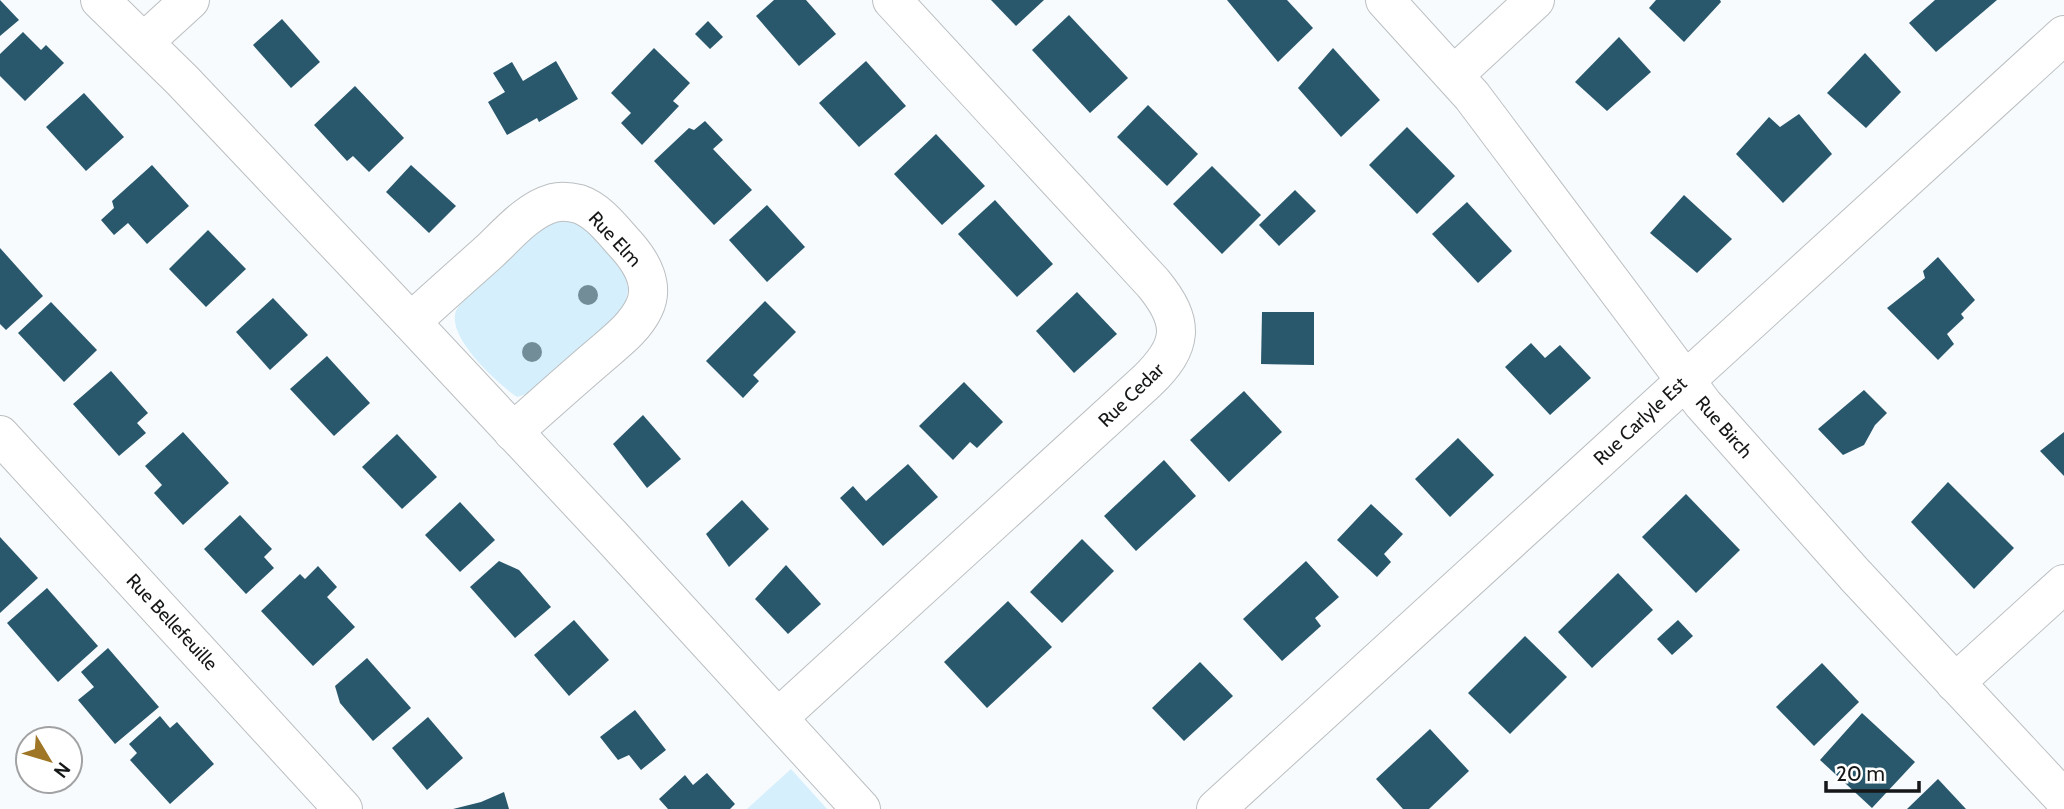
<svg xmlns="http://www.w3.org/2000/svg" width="2064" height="809" font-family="Cabin,sans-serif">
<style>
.green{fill:#d6effc}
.building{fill:#29586d}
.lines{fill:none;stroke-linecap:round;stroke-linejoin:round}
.minor-casing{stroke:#bbbfc1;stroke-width:40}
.minor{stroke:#fff;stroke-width:38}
.tree{fill:#738d98}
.labels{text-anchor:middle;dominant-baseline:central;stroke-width:7;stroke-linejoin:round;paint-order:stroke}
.street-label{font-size:19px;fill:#151718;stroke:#fff}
</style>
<rect width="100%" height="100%" fill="#f7fbfe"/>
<!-- green -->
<g class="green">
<path d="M 573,219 L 590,229 L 626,275 L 628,289 L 626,302 L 618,314 L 530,393 L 517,397 C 497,383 451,341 455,315 C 455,310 460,305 463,301 L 543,225 L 556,220 Z"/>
<path d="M 791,769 L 827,809 L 747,809 Z"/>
</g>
<!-- building -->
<g class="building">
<path d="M 0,0 L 19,20 L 0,36 Z"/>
<path d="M 774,0 L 806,0 L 836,34 L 799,66 L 756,16 Z"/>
<path d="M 991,0 L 1044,0 L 1016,26 Z"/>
<path d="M 1227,0 L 1287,0 L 1313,28 L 1278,62 Z"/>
<path d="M 1656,0 L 1720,0 L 1721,2 L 1684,42 L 1649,8 Z"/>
<path d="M 1935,0 L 1997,0 L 1936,52 L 1909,23 Z"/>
<path d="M 1069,15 L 1128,78 L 1090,113 L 1032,50 Z"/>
<path d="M 282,19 L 320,62 L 291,88 L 253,45 Z"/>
<path d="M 708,21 L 723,37 L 710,49 L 695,34 Z"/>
<path d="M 23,32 L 41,50 L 46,45 L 64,63 L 25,101 L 0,76 L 0,54 Z"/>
<path d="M 1619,37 L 1651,72 L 1607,111 L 1575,82 Z"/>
<path d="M 654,48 L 690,83 L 673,101 L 679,106 L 642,145 L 621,123 L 631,113 L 611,93 Z"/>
<path d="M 1333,48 L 1380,100 L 1341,137 L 1298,88 Z"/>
<path d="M 1865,53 L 1901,92 L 1866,128 L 1827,93 Z"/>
<path d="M 556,61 L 578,99 L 539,122 L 537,118 L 507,135 L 488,102 L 505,92 L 493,73 L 512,62 L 523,81 Z"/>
<path d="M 866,61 L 906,106 L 859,147 L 819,103 Z"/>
<path d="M 355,86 L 404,138 L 369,172 L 353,156 L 347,161 L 314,125 Z"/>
<path d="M 84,93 L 124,137 L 86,171 L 46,127 Z"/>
<path d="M 1148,105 L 1198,154 L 1167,186 L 1117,137 Z"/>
<path d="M 1799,114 L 1832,154 L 1783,203 L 1736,154 L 1769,117 L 1780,127 Z"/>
<path d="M 705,121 L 723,140 L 713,149 L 752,190 L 714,225 L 654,161 L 689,128 L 694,130 Z"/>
<path d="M 1407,127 L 1455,176 L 1417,214 L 1369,165 Z"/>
<path d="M 936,134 L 985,186 L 942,225 L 894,174 Z"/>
<path d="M 152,165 L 189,206 L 147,244 L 128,223 L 114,235 L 101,220 L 114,208 L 112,201 Z"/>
<path d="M 411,165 L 456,206 L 429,233 L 386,192 Z"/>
<path d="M 1212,166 L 1261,215 L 1222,254 L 1173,204 Z"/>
<path d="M 1295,190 L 1316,211 L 1279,246 L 1259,225 Z"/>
<path d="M 1684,195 L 1732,239 L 1697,273 L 1650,233 Z"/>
<path d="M 995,200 L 1053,264 L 1017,297 L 958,234 Z"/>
<path d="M 1467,202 L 1512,251 L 1478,283 L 1432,234 Z"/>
<path d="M 767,205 L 805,247 L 767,282 L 729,240 Z"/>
<path d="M 208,230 L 246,269 L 206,307 L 169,269 Z"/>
<path d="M 0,248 L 43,296 L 6,330 L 0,324 Z"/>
<path d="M 1938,257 L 1975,300 L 1961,314 L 1964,318 L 1947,334 L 1954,344 L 1938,360 L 1887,308 L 1925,278 L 1923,271 Z"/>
<path d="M 1077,292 L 1117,334 L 1074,373 L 1036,331 Z"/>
<path d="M 273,298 L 308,335 L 270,370 L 236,332 Z"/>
<path d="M 765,301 L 796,332 L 753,375 L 759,381 L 743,398 L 706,361 Z"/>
<path d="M 51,302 L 97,350 L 64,382 L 18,333 Z"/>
<path d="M 1262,312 L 1314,312 L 1314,365 L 1261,364 Z"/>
<path d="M 1531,343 L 1545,358 L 1560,345 L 1591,378 L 1550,415 L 1505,367 Z"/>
<path d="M 327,356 L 370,403 L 334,436 L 290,389 Z"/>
<path d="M 111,371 L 148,413 L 137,423 L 146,433 L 119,456 L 73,404 Z"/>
<path d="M 964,382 L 1003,422 L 977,448 L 970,442 L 953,460 L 919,426 Z"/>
<path d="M 1864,390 L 1887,413 L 1875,425 L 1864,445 L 1843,455 L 1818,429 Z"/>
<path d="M 1244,391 L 1282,432 L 1229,482 L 1190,440 Z"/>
<path d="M 643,415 L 681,459 L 647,488 L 613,444 Z"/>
<path d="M 183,432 L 229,483 L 183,525 L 154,493 L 162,485 L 145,466 Z"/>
<path d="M 2064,432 L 2064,476 L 2040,451 Z"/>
<path d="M 397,434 L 437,477 L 402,509 L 362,467 Z"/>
<path d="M 1458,438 L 1494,475 L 1450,517 L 1415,479 Z"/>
<path d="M 1164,460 L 1196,496 L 1136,551 L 1104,516 Z"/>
<path d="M 908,464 L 938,497 L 883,546 L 840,498 L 853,486 L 866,501 Z"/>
<path d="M 1948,482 L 2014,548 L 1974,589 L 1911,522 Z"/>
<path d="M 1686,494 L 1740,550 L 1696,593 L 1642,537 Z"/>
<path d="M 742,500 L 769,529 L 729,567 L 706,534 Z"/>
<path d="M 460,502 L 495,540 L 460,572 L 425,535 Z"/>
<path d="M 1371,504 L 1403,534 L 1384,554 L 1391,562 L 1377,577 L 1337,540 Z"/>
<path d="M 240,515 L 272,549 L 264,557 L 274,568 L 246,594 L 204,549 Z"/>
<path d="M 0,537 L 38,578 L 0,613 Z"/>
<path d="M 1082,539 L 1114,571 L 1062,623 L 1030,592 Z"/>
<path d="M 499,561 L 519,570 L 551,607 L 515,638 L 470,587 Z"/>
<path d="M 1306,561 L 1339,597 L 1315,618 L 1321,626 L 1282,661 L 1243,619 Z"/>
<path d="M 786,565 L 821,604 L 788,634 L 755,599 Z"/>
<path d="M 318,566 L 337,587 L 327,597 L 355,627 L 313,666 L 261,611 L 300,574 L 305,579 Z"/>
<path d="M 1618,573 L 1653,610 L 1592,668 L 1558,632 Z"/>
<path d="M 47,588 L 98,646 L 58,682 L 7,623 Z"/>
<path d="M 1008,601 L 1052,647 L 987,708 L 944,662 Z"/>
<path d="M 574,620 L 609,660 L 569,696 L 534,655 Z"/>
<path d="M 1678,620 L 1693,636 L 1672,655 L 1657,639 Z"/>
<path d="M 1525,636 L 1567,677 L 1510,734 L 1468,693 Z"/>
<path d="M 108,648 L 159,707 L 115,744 L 78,700 L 94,687 L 81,672 Z"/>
<path d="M 367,658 L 411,708 L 373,741 L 340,703 L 335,686 Z"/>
<path d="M 1200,662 L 1233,696 L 1184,741 L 1152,708 Z"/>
<path d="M 1822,663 L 1859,702 L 1814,746 L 1776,707 Z"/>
<path d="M 635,710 L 666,750 L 641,770 L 629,755 L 618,760 L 600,737 Z"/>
<path d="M 1862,713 L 1915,762 L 1872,808 L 1820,760 Z"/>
<path d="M 160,716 L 170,728 L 177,722 L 214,764 L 170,804 L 130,760 L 137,753 L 129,744 Z"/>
<path d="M 428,717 L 463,758 L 427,790 L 392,748 Z"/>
<path d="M 1430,729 L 1469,771 L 1429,809 L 1403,809 L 1376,779 Z"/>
<path d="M 707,773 L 735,804 L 730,809 L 668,809 L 659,799 L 685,775 L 693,785 Z"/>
<path d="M 1938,779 L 1966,809 L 1907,809 Z"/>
<path d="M 504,792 L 509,809 L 453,809 L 481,802 Z"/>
</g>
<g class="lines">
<!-- minor casing -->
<g class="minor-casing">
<g id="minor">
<path d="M 100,0 L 182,80 L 411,322 L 612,537 L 861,809"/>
<path d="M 1385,0 L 1472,96 L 1703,404 L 1855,575 L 2064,799"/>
<path d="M 144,42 L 190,0"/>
<path d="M 1454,75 L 1535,0"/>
<path d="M 411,322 C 437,298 463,275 490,251 C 508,234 528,210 553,203 C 561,201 571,202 579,204 C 599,211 613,231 627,246 C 642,263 655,286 644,308 C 634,329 614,343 597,358 C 569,382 541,407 513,432"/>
<path d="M 0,435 L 343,809"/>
<path d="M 1955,683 L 2064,584"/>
<path d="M 779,717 L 1147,381 C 1183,346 1186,323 1153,283 L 892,0"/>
<path d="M 1216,809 L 2064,35"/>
</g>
</g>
<!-- minor -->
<use href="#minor" class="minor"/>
</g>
<!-- trees -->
<g class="tree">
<circle cx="588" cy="295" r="10"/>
<circle cx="532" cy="352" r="10"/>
</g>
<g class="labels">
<!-- street labels -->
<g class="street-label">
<text transform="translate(615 239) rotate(47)">Rue Elm</text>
<text transform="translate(1131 395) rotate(-44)">Rue Cedar</text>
<text transform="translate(1640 421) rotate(-43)">Rue Carlyle Est</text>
<text transform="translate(1724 427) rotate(49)">Rue Birch</text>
<text transform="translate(172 622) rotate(47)">Rue Bellefeuille</text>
</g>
</g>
<!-- north arrow -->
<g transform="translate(49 760) rotate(128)"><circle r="33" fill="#ffffff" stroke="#a1a2a3" stroke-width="2"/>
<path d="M0-5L12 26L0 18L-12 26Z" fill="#9f7625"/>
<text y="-10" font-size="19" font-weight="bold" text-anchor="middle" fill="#151718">N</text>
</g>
<!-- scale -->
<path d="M1826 781v10h93v-10" fill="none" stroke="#151718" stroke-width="3.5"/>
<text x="1836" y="781" font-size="21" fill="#151718" stroke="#ffffff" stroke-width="5" paint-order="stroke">20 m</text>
</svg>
